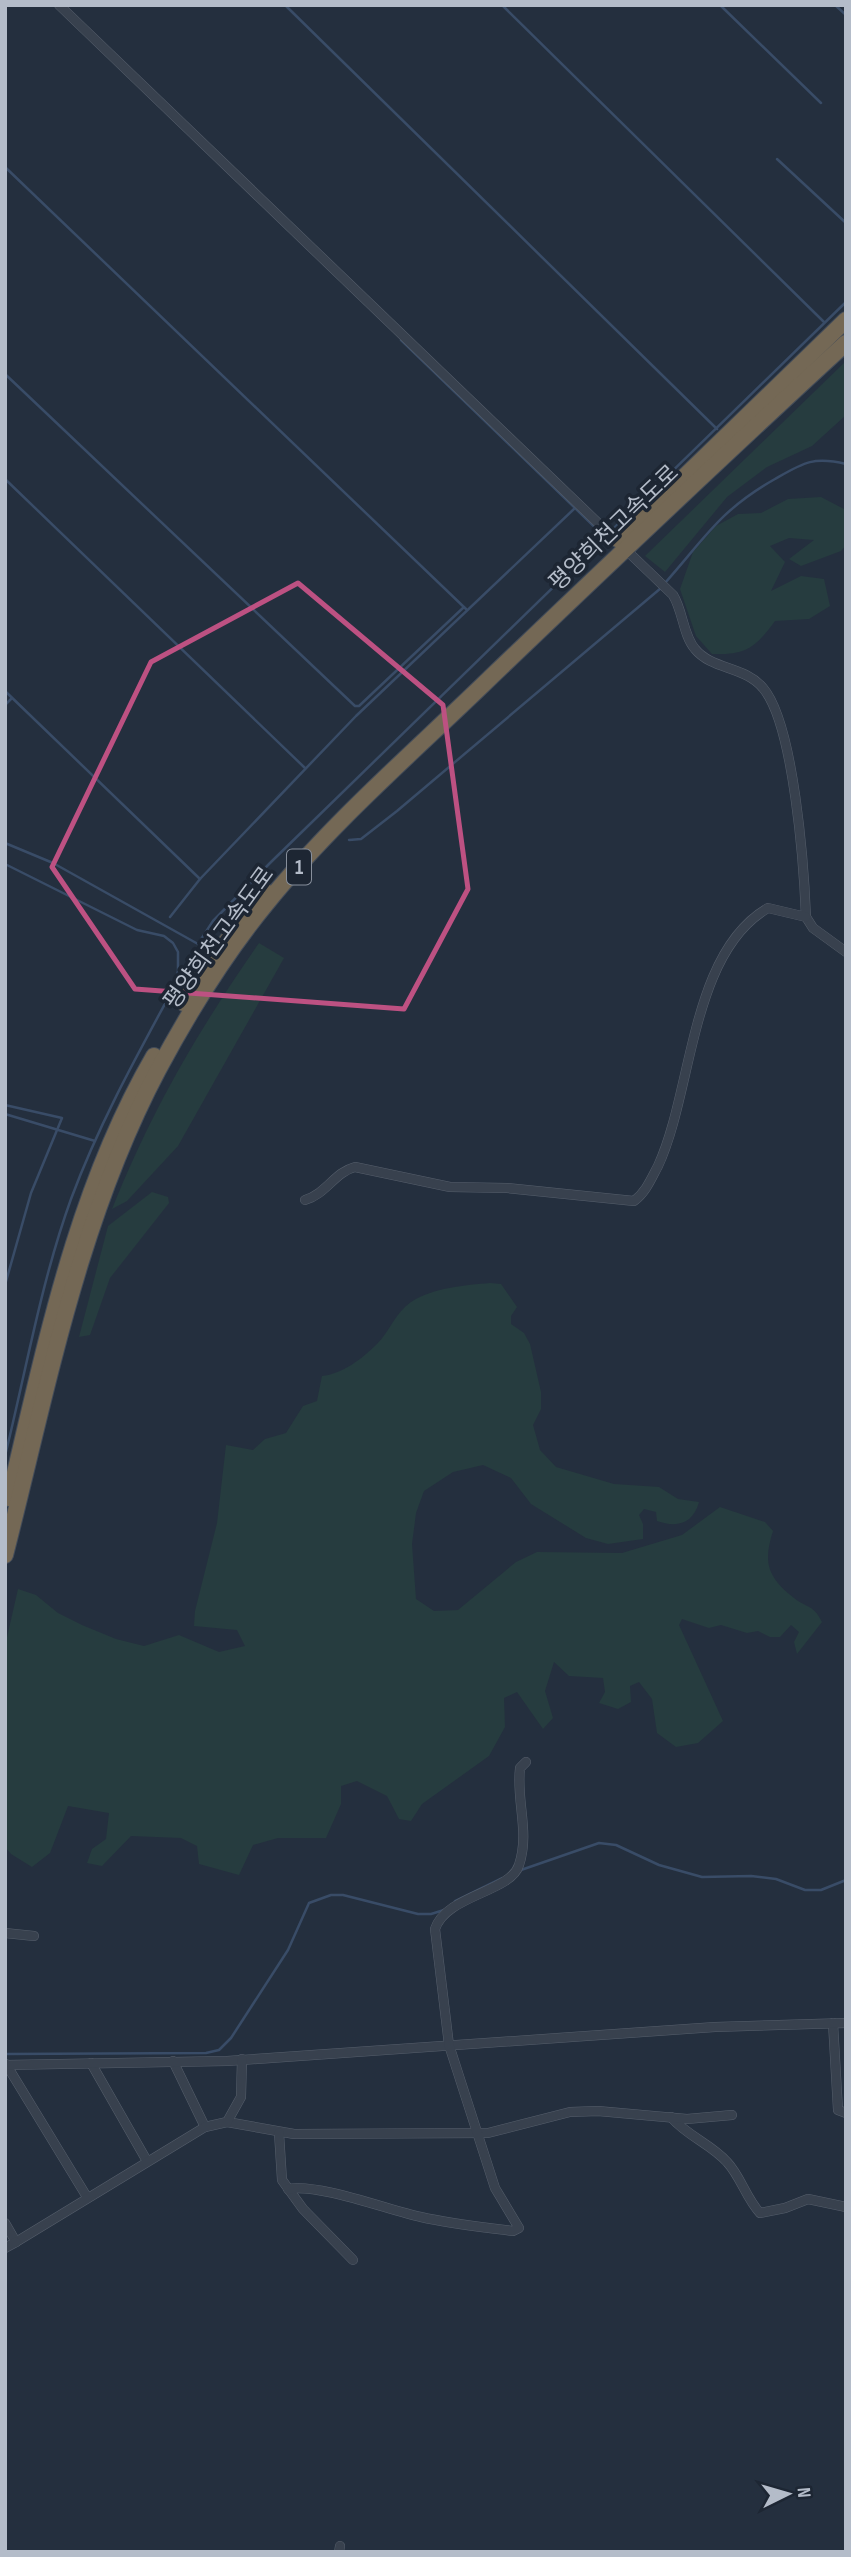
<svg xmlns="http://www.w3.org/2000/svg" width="851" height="2557" font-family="'Sofia Sans Condensed','Noto Sans KR',sans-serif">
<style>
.green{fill:#263c3f}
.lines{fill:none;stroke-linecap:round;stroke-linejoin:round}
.stream{stroke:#394c67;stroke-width:2.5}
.minor-casing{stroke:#565f6c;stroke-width:10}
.motorway-casing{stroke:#434c59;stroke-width:18}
.minor{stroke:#38414e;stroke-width:9}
.motorway{stroke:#746855;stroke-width:16}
.marked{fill:none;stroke:#bd5182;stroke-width:5;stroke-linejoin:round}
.labels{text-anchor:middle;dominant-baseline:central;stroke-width:7;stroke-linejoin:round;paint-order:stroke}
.shield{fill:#1d2633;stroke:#878f9c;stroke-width:2}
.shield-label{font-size:21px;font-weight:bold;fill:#b4bcc9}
.street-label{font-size:23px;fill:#b4bcc9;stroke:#1d2633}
</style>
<rect width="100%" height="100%" fill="#242f3e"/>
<!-- green -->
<g class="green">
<path d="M 846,361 L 846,415 L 812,446 L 767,467 L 727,497 L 665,572 L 645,556 Z"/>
<path d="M 821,497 L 844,509 L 846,545 L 841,551 L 801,566 L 789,559 L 814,540 L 789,538 L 770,546 L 785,562 L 771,591 L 801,576 L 824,579 L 830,606 L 809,619 L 775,621 C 755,648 746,655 712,654 L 696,636 L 680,589 L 693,552 L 716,526 L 738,514 L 761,513 L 788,499 Z"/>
<path d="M 259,943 L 284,958 L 178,1146 L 127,1201 L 112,1209 C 152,1109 198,1031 259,943 Z"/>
<path d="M 152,1192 L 168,1197 L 169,1203 L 110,1278 L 90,1335 L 79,1337 L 108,1226 Z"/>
<path d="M 490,1283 L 501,1284 L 517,1307 L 511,1316 L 511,1324 L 524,1333 L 530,1344 L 541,1392 L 541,1409 L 533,1425 L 540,1450 L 556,1467 L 614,1484 L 659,1487 L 678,1499 L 699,1502 C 693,1524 677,1528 657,1521 L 656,1512 L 644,1509 L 639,1515 L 643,1524 L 643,1539 L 608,1544 L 586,1538 L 531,1504 L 511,1478 L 483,1465 L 453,1472 L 424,1491 L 416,1513 L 412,1544 L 416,1599 L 434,1611 L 458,1610 L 516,1562 L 537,1552 L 622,1553 L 682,1535 L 720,1507 L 765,1522 L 773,1531 C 763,1562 767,1577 794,1598 C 808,1609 813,1604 822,1622 L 797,1654 L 794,1642 L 799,1632 L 791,1625 L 780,1637 L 770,1637 L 758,1631 L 747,1633 L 721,1625 L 709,1628 L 682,1619 L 679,1625 L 723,1721 L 698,1743 L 676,1747 L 657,1733 L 652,1699 L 639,1682 L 630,1686 L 631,1702 L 618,1709 L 599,1703 L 605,1692 L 603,1678 L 569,1676 L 554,1662 L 545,1691 L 553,1718 L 543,1729 L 517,1692 L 504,1698 L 505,1727 L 489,1756 L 422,1804 L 411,1821 L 399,1819 L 387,1796 L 357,1781 L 341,1786 L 341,1804 L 326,1838 L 278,1838 L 253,1845 L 239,1875 L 199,1864 L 197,1846 L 181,1838 L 131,1836 L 102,1866 L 87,1863 L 92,1849 L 106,1839 L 109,1813 L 68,1806 L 50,1853 L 32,1867 L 11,1854 L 5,1847 L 5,1646 L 18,1589 L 36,1595 L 58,1613 L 82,1625 L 116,1639 L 144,1646 L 179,1635 L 219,1652 L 245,1646 L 237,1630 L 194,1626 L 195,1611 L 217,1523 L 226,1445 L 253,1450 L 265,1439 L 286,1433 L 303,1406 L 317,1401 L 322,1376 C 342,1374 362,1359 377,1344 C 390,1331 395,1313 411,1302 C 432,1288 466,1285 490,1283 Z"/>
</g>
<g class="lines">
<!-- stream -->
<g class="stream">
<path d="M 285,5 L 717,429"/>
<path d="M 502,5 L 824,322"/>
<path d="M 720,5 L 821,103"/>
<path d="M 835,5 L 846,15"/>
<path d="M 777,159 L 846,223"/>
<path d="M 5,167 L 466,609"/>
<path d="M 401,340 L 605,537"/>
<path d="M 5,374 L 355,706 L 359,706 L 464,607"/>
<path d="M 5,479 L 305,768"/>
<path d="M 665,583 C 705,538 720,510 775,479 C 803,463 813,456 846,464"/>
<path d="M 5,691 L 200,879"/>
<path d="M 5,705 L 12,698"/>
<path d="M 349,840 L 361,839 L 397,811 L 661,588"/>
<path d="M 5,843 L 53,863 L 198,944 L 213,921 L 271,862 L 846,302"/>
<path d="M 5,864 L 137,930 L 164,936 L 173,943 L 178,952 L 178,971 L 173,989 C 136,1057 98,1126 71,1199 C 41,1282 26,1371 5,1456"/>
<path d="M 170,917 L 200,879 L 356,716 L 575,508"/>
<path d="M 5,1105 L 62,1118 L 31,1193 L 5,1285"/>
<path d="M 5,1114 L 95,1141"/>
<path d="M 521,1870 L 599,1843 L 616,1845 L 659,1865 L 702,1877 L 751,1876 L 776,1879 L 805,1890 L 821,1890 L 846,1880"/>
<path d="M 455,1901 L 502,1878"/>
<path d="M 5,2054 L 206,2053 L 219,2050 L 231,2038 L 288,1950 L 309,1903 L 331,1895 L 343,1895 L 418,1914 L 431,1914 L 444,1910"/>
</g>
<!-- minor casing -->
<g class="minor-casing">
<g id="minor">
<path d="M 59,5 L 673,595 C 683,611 683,635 695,649 C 712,670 745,666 763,688 C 794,724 804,867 806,917 L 813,928 L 846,952"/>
<path d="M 305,1200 C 326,1194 335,1172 355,1167 L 450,1187 L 507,1188 L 634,1201 C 646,1192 651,1179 658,1166 C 693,1091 690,953 768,908 L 806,917"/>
<path d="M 5,1933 L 34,1936"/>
<path d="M 833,2023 L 838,2110 L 846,2113"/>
<path d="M 173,2061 L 205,2127"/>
<path d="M 91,2063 L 147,2161"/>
<path d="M 6,2064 L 87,2197"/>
<path d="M 5,2065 L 227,2061 L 715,2027 L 846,2023"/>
<path d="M 671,2117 C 687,2136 711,2144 727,2162 C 741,2177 746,2198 760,2213 L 785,2208 L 808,2199 L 846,2207"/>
<path d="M 227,2122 L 294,2134 L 488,2133 L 570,2112 L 598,2111 L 687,2119 L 732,2115"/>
<path d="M 279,2133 L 282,2180 L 303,2209 L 353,2260"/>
<path d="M 288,2189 C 319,2183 388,2210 421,2217 C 451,2224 482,2227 513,2231 L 519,2228 L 495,2188 L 449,2045 L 435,1929 C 446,1895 511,1892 519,1865 C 530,1832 516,1801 520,1768 L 526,1762"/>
<path d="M 5,2223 L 16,2242 L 205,2127 L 227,2122 L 241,2097 L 242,2059"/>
<path d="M 5,2248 L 16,2242"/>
<path d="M 339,2552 L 340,2546"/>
</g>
</g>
<!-- motorway casing -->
<g class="motorway-casing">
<g id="motorway">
<path d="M 619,540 L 846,320"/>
<path d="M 184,1003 L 200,976 L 265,891"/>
<path d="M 9,1498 C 45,1348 75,1192 154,1056"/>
<path d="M 5,1555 C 47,1391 78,1221 158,1070 C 189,1012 225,954 266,904 C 333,821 415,751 491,677 C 608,565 726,453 846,343"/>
</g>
</g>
<!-- minor -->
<use href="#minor" class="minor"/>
<!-- motorway -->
<use href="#motorway" class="motorway"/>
</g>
<!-- marked area -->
<path class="marked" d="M 298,583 L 443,705 L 468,889 L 404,1009 L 135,989 L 52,867 L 151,662 Z"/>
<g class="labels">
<!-- shield labels -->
<rect class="shield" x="287" y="849.5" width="24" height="35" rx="5"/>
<g class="shield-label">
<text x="299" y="867">1</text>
</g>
<!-- street labels -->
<g class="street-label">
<text transform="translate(614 528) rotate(-44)">평양희천고속도로</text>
<text transform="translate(219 938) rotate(-54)">평양희천고속도로</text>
</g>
</g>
<!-- border -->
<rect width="851" height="2557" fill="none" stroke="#b4bcc9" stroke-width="14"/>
<!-- north arrow -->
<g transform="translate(788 2494) rotate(85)" stroke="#1d2633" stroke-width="5" paint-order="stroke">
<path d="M0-5L12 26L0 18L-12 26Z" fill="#b4bcc9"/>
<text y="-10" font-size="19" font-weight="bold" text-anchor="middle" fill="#b4bcc9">N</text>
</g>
</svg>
